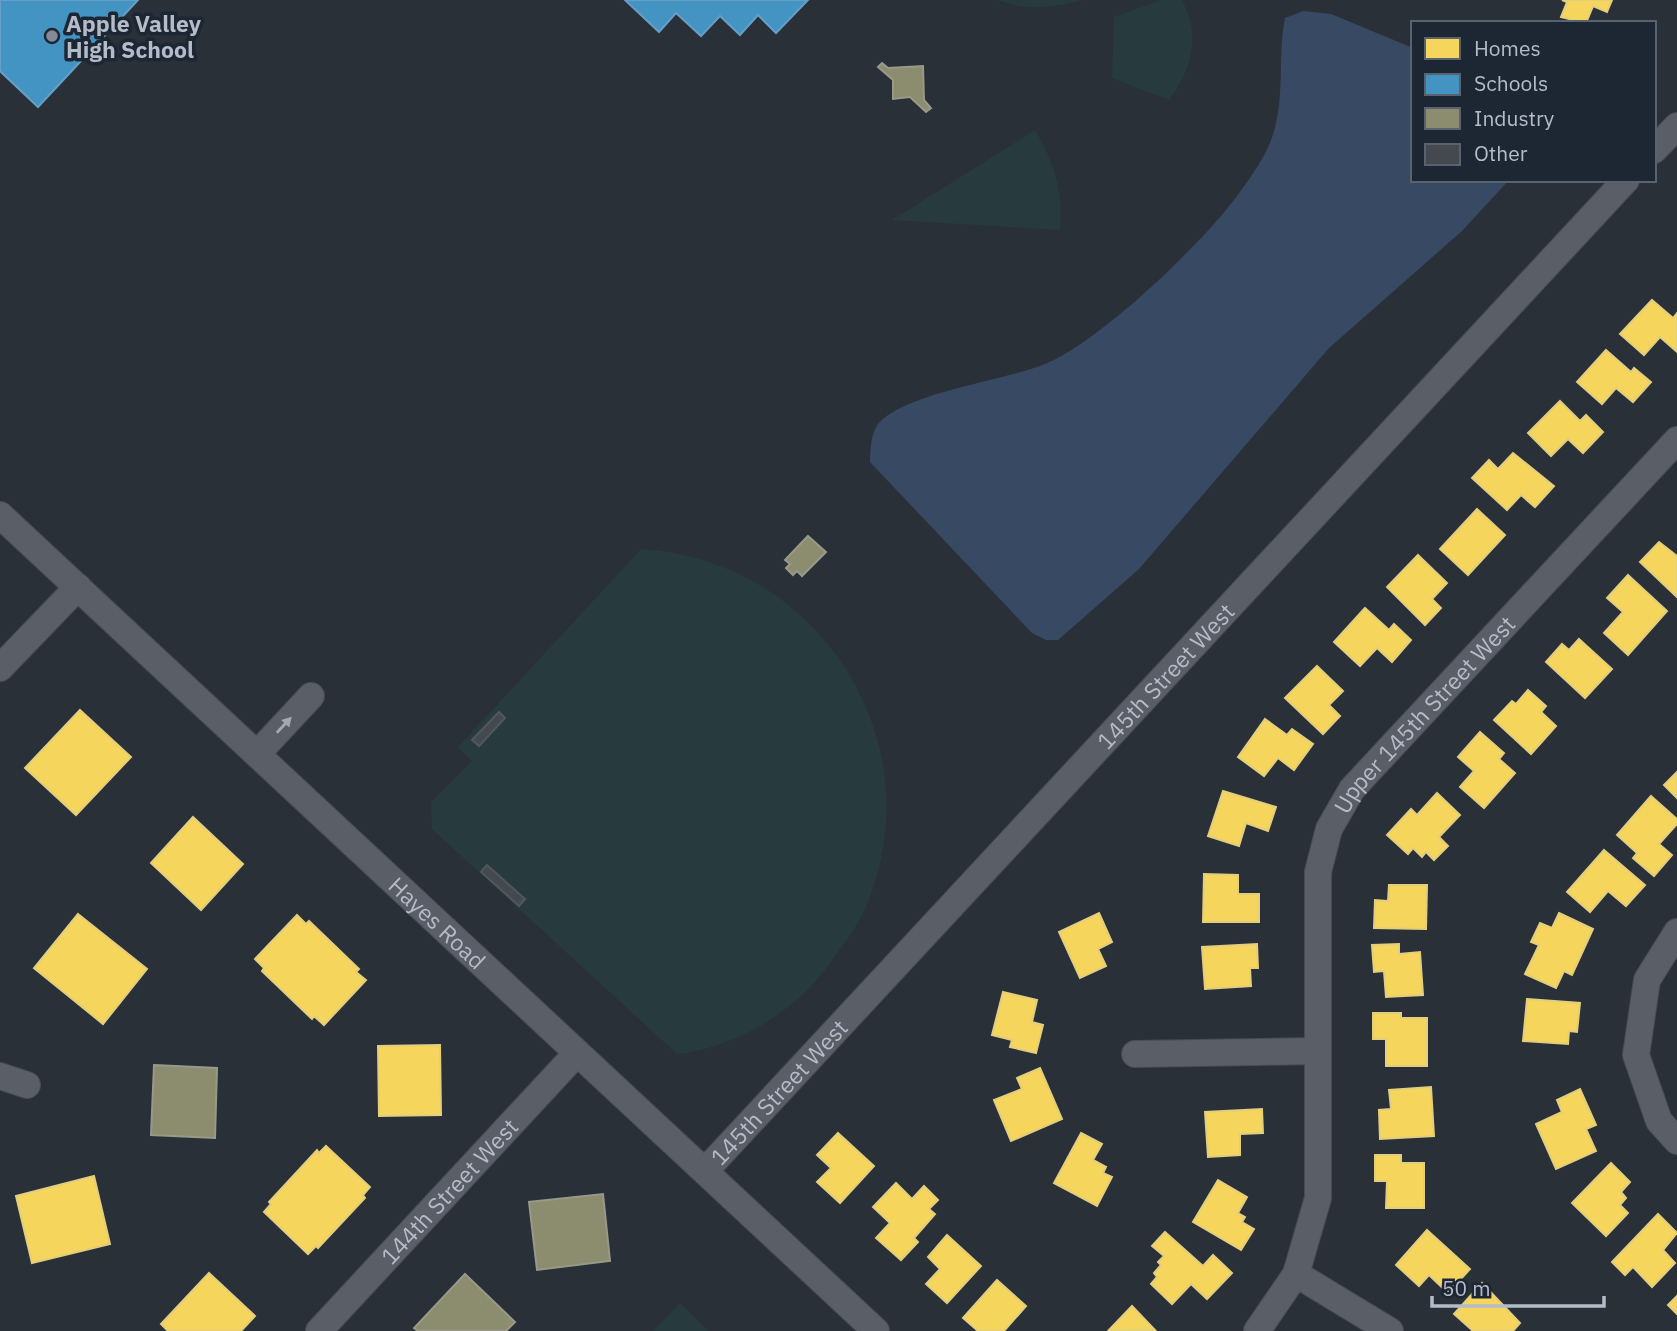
<svg xmlns="http://www.w3.org/2000/svg" width="1677" height="1331" font-family="'IBM Plex Sans',sans-serif">
<style>
.green{fill:#273a3e}
.water{fill:#384963}
.homes{fill:#f6d55c;stroke:#e2ce7d;stroke-width:2}
.schools{fill:#4393c3;stroke:#659fc5;stroke-width:2}
.industry{fill:#8c8c6e;stroke:#989a89;stroke-width:2}
.building{fill:#444950;stroke:#52575f;stroke-width:2}
.lines{fill:none;stroke-linecap:round;stroke-linejoin:round}
.minor-casing{stroke:#484c53;stroke-width:28}
.minor{stroke:#5a5e66;stroke-width:26}
.oneway{fill:#a2a9b5}
.poi-dot{fill:#848b96;stroke:#1d2633;stroke-width:2.5}
.labels{text-anchor:middle;dominant-baseline:central;stroke-width:7;stroke-linejoin:round;paint-order:stroke}
.poi-label{font-size:23px;font-weight:bold;fill:#b4bcc9;stroke:#1d2633;text-anchor:start}
.street-label{font-size:23px;fill:#b4bcc9;stroke:#1d2633}
</style>
<rect width="100%" height="100%" fill="#2a3038"/>
<!-- green -->
<g class="green">
<path d="M 996,0 L 1084,0 C 1049,8 1030,11 996,0 Z"/>
<path d="M 1161,0 L 1182,0 C 1201,36 1192,69 1169,100 L 1112,78 L 1114,17 Z"/>
<path d="M 1035,130 C 1054,161 1064,194 1060,230 L 892,220 Z"/>
<path d="M 641,549 C 819,559 937,743 865,909 C 856,929 841,948 828,966 C 792,1014 736,1047 677,1054 L 432,829 L 431,802 L 472,761 L 458,747 Z"/>
<path d="M 680,1303 L 708,1331 L 653,1331 Z"/>
</g>
<!-- water -->
<path class="water" d="M 1303,11 L 1331,14 L 1413,48 L 1413,180 L 1509,180 L 1462,231 L 1329,348 L 1139,569 L 1058,640 L 1046,640 L 1032,633 L 870,462 C 871,447 870,429 884,418 C 917,392 998,381 1040,366 C 1094,348 1209,238 1242,189 C 1256,170 1272,146 1276,123 C 1284,89 1278,52 1285,18 Z"/>
<!-- homes -->
<g class="homes">
<path d="M 1562,0 L 1612,0 L 1607,12 L 1593,6 L 1586,23 L 1561,17 L 1567,2 Z"/>
<path d="M 1652,300 L 1673,318 L 1677,313 L 1677,352 L 1660,337 L 1644,355 L 1620,334 Z"/>
<path d="M 1606,350 L 1631,372 L 1634,368 L 1651,382 L 1633,402 L 1616,388 L 1602,404 L 1577,382 Z"/>
<path d="M 1560,401 L 1580,421 L 1586,415 L 1603,432 L 1583,453 L 1568,439 L 1551,456 L 1528,433 Z"/>
<path d="M 1513,453 L 1554,486 L 1535,507 L 1521,495 L 1507,510 L 1472,478 L 1489,460 L 1498,469 Z"/>
<path d="M 1477,509 L 1505,535 L 1468,575 L 1440,549 Z"/>
<path d="M 1659,542 L 1677,556 L 1677,597 L 1640,562 Z"/>
<path d="M 1418,555 L 1447,583 L 1432,599 L 1441,608 L 1425,625 L 1387,587 Z"/>
<path d="M 1628,575 L 1667,611 L 1628,655 L 1604,633 L 1623,612 L 1607,598 Z"/>
<path d="M 1365,608 L 1389,630 L 1394,624 L 1411,640 L 1392,662 L 1377,648 L 1360,666 L 1334,642 Z"/>
<path d="M 1579,639 L 1612,669 L 1585,698 L 1546,662 L 1562,644 L 1569,650 Z"/>
<path d="M 1317,666 L 1343,691 L 1329,705 L 1340,716 L 1323,734 L 1285,698 Z"/>
<path d="M 1528,690 L 1546,706 L 1541,712 L 1556,726 L 1531,754 L 1494,720 L 1512,701 L 1516,704 Z"/>
<path d="M 80,710 L 131,757 L 76,815 L 25,768 Z"/>
<path d="M 1265,719 L 1287,735 L 1292,729 L 1313,744 L 1294,770 L 1278,758 L 1264,776 L 1238,757 Z"/>
<path d="M 1480,732 L 1504,753 L 1499,759 L 1515,773 L 1484,808 L 1460,787 L 1474,771 L 1458,757 Z"/>
<path d="M 1677,772 L 1677,798 L 1664,785 Z"/>
<path d="M 1223,791 L 1276,807 L 1268,831 L 1246,823 L 1239,846 L 1208,836 Z"/>
<path d="M 1437,793 L 1460,815 L 1439,837 L 1448,846 L 1434,860 L 1426,852 L 1422,857 L 1413,848 L 1408,854 L 1387,835 L 1411,809 L 1417,815 Z"/>
<path d="M 1651,796 L 1677,819 L 1677,824 L 1659,844 L 1672,855 L 1654,876 L 1633,858 L 1637,853 L 1617,835 Z"/>
<path d="M 193,817 L 243,864 L 201,910 L 151,863 Z"/>
<path d="M 1604,850 L 1645,885 L 1626,906 L 1608,891 L 1590,912 L 1567,892 Z"/>
<path d="M 1204,874 L 1238,875 L 1238,894 L 1259,894 L 1259,922 L 1203,922 Z"/>
<path d="M 1389,885 L 1427,885 L 1426,929 L 1374,928 L 1375,900 L 1388,901 Z"/>
<path d="M 1099,913 L 1112,942 L 1098,949 L 1106,966 L 1080,978 L 1059,932 Z"/>
<path d="M 1559,913 L 1593,929 L 1572,975 L 1564,971 L 1556,988 L 1525,974 L 1539,945 L 1531,942 L 1540,923 L 1552,928 Z"/>
<path d="M 78,914 L 147,969 L 103,1024 L 34,968 Z"/>
<path d="M 297,915 L 306,924 L 309,921 L 359,969 L 356,972 L 366,980 L 324,1025 L 314,1016 L 312,1019 L 262,971 L 264,968 L 255,959 Z"/>
<path d="M 1257,944 L 1258,968 L 1250,968 L 1251,986 L 1205,989 L 1202,947 Z"/>
<path d="M 1399,944 L 1399,954 L 1420,952 L 1423,995 L 1386,997 L 1384,971 L 1374,972 L 1372,945 Z"/>
<path d="M 1003,992 L 1037,1000 L 1032,1022 L 1043,1025 L 1036,1053 L 1010,1047 L 1012,1040 L 992,1035 Z"/>
<path d="M 1527,999 L 1580,1003 L 1577,1032 L 1569,1031 L 1568,1044 L 1523,1041 Z"/>
<path d="M 1373,1013 L 1401,1013 L 1401,1018 L 1427,1018 L 1427,1066 L 1386,1066 L 1386,1039 L 1373,1039 Z"/>
<path d="M 440,1045 L 441,1115 L 379,1116 L 378,1046 Z"/>
<path d="M 1040,1068 L 1062,1119 L 1011,1141 L 994,1100 L 1022,1089 L 1017,1078 Z"/>
<path d="M 1431,1087 L 1434,1136 L 1380,1139 L 1379,1110 L 1391,1109 L 1389,1090 Z"/>
<path d="M 1580,1089 L 1596,1125 L 1586,1129 L 1596,1151 L 1556,1169 L 1536,1124 L 1562,1112 L 1557,1100 Z"/>
<path d="M 1262,1109 L 1263,1133 L 1240,1134 L 1240,1155 L 1208,1157 L 1205,1112 Z"/>
<path d="M 838,1133 L 874,1166 L 840,1203 L 817,1182 L 831,1168 L 817,1155 Z"/>
<path d="M 1081,1133 L 1102,1144 L 1093,1160 L 1106,1167 L 1103,1173 L 1112,1177 L 1097,1206 L 1054,1183 Z"/>
<path d="M 326,1146 L 370,1187 L 363,1195 L 365,1198 L 318,1248 L 316,1246 L 308,1254 L 264,1212 L 271,1204 L 269,1202 L 317,1150 L 319,1153 Z"/>
<path d="M 1375,1155 L 1401,1155 L 1401,1163 L 1424,1163 L 1424,1208 L 1386,1208 L 1387,1181 L 1375,1181 Z"/>
<path d="M 1611,1163 L 1630,1182 L 1621,1192 L 1626,1198 L 1620,1205 L 1628,1213 L 1606,1236 L 1572,1203 Z"/>
<path d="M 94,1176 L 110,1244 L 32,1263 L 16,1196 Z"/>
<path d="M 1218,1180 L 1247,1197 L 1238,1213 L 1245,1217 L 1242,1222 L 1254,1229 L 1241,1250 L 1193,1222 Z"/>
<path d="M 896,1183 L 912,1199 L 924,1186 L 938,1200 L 929,1209 L 935,1214 L 914,1238 L 918,1242 L 901,1260 L 876,1238 L 890,1223 L 873,1207 Z"/>
<path d="M 1658,1214 L 1677,1233 L 1663,1250 L 1675,1263 L 1652,1287 L 1633,1267 L 1625,1275 L 1612,1262 Z"/>
<path d="M 1427,1230 L 1470,1269 L 1448,1293 L 1429,1275 L 1419,1286 L 1396,1265 Z"/>
<path d="M 1165,1232 L 1203,1266 L 1213,1255 L 1232,1273 L 1207,1299 L 1191,1284 L 1172,1304 L 1151,1284 L 1157,1277 L 1154,1273 L 1161,1265 L 1158,1262 L 1164,1256 L 1152,1246 Z"/>
<path d="M 947,1235 L 981,1266 L 947,1303 L 926,1284 L 940,1269 L 928,1257 Z"/>
<path d="M 209,1273 L 255,1316 L 241,1331 L 168,1331 L 161,1324 Z"/>
<path d="M 997,1280 L 1026,1306 L 1004,1331 L 978,1331 L 963,1318 Z"/>
<path d="M 1482,1283 L 1520,1323 L 1513,1331 L 1473,1331 L 1454,1314 Z"/>
<path d="M 1677,1296 L 1677,1314 L 1668,1305 Z"/>
<path d="M 1132,1306 L 1155,1330 L 1108,1331 Z"/>
</g>
<!-- schools -->
<g class="schools">
<path d="M 0,0 L 138,0 L 38,107 L 0,71 Z"/>
<path d="M 625,0 L 808,0 L 776,33 L 758,15 L 740,35 L 720,16 L 701,36 L 676,13 L 659,32 Z"/>
</g>
<!-- industry -->
<g class="industry">
<path d="M 882,63 L 888,68 L 923,66 L 924,100 L 931,108 L 926,112 L 910,97 L 893,99 L 893,80 L 878,67 Z"/>
<path d="M 808,536 L 826,552 L 802,576 L 797,571 L 793,575 L 786,568 L 790,564 L 785,560 Z"/>
<path d="M 154,1065 L 217,1068 L 215,1138 L 151,1135 Z"/>
<path d="M 603,1194 L 610,1261 L 537,1270 L 529,1202 Z"/>
<path d="M 465,1274 L 515,1322 L 506,1331 L 418,1331 L 414,1328 Z"/>
</g>
<!-- building -->
<g class="building">
<path d="M 499,712 L 505,718 L 479,746 L 472,740 Z"/>
<path d="M 487,865 L 525,899 L 519,906 L 481,872 Z"/>
</g>
<g class="lines">
<!-- minor casing -->
<g class="minor-casing">
<g id="minor">
<path d="M 1654,150 L 1677,126"/>
<path id="s1" d="M 0,515 L 876,1331"/>
<path d="M 0,668 L 78,587"/>
<path d="M 257,754 L 311,696"/>
<path d="M 1677,932 L 1647,980 L 1636,1055 L 1659,1121 L 1677,1141"/>
<path d="M 1135,1054 L 1318,1051"/>
<path d="M 0,1076 L 27,1085"/>
<path id="s2" d="M 705,1171 L 1626,180"/>
<path d="M 1296,1274 L 1390,1331"/>
<path id="s3" d="M 319,1331 L 577,1053"/>
<path id="s4" d="M 1257,1331 L 1296,1274 L 1318,1198 L 1318,872 L 1329,829 L 1352,789 L 1677,440"/>
</g>
</g>
<!-- minor -->
<use href="#minor" class="minor"/>
</g>
<!-- one-way arrows -->
<defs><path id="oneway-solid" d="M-6-.8H1V-3.2L6.5 0L1 3.2V.8H-6Z" transform="scale(1.75)"/></defs>
<use class="oneway" href="#oneway-solid" transform="translate(284 725) rotate(-47)"/>
<!-- markers -->
<circle class="poi-dot" cx="52" cy="36" r="7"/>
<g class="labels">
<!-- poi labels -->
<g class="poi-label">
<text x="66" y="23">Apple Valley<tspan x="66" dy="26">High School</tspan></text>
</g>
<!-- street labels -->
<g class="street-label">
<text stroke="none"><textPath href="#s2" startOffset="676">145th Street West</textPath></text>
<text stroke="none"><textPath href="#s4" startOffset="668">Upper 145th Street West</textPath></text>
<text stroke="none"><textPath href="#s1" startOffset="598">Hayes Road</textPath></text>
<text stroke="none"><textPath href="#s2" startOffset="108">145th Street West</textPath></text>
<text stroke="none"><textPath href="#s3" startOffset="191">144th Street West</textPath></text>
</g>
</g>
<!-- legend -->
<rect x="1411" y="21" width="245" height="161" fill="#1d2633" stroke="#59626f" stroke-width="2"/>
<rect x="1425" y="38" width="35" height="21" fill="#f6d55c" stroke="#59626f" stroke-width="2"/>
<text x="1474" y="56" font-size="21" fill="#b4bcc9">Homes</text>
<rect x="1425" y="74" width="35" height="21" fill="#4393c3" stroke="#59626f" stroke-width="2"/>
<text x="1474" y="91" font-size="21" fill="#b4bcc9">Schools</text>
<rect x="1425" y="108" width="35" height="21" fill="#8c8c6e" stroke="#59626f" stroke-width="2"/>
<text x="1474" y="126" font-size="21" fill="#b4bcc9">Industry</text>
<rect x="1425" y="144" width="35" height="21" fill="#444950" stroke="#59626f" stroke-width="2"/>
<text x="1474" y="161" font-size="21" fill="#b4bcc9">Other</text>
<!-- scale -->
<path d="M1432 1296v10h172v-10" fill="none" stroke="#b4bcc9" stroke-width="3.5"/>
<text x="1442" y="1296" font-size="21" fill="#b4bcc9" stroke="#1d2633" stroke-width="5" paint-order="stroke">50 m</text>
</svg>
